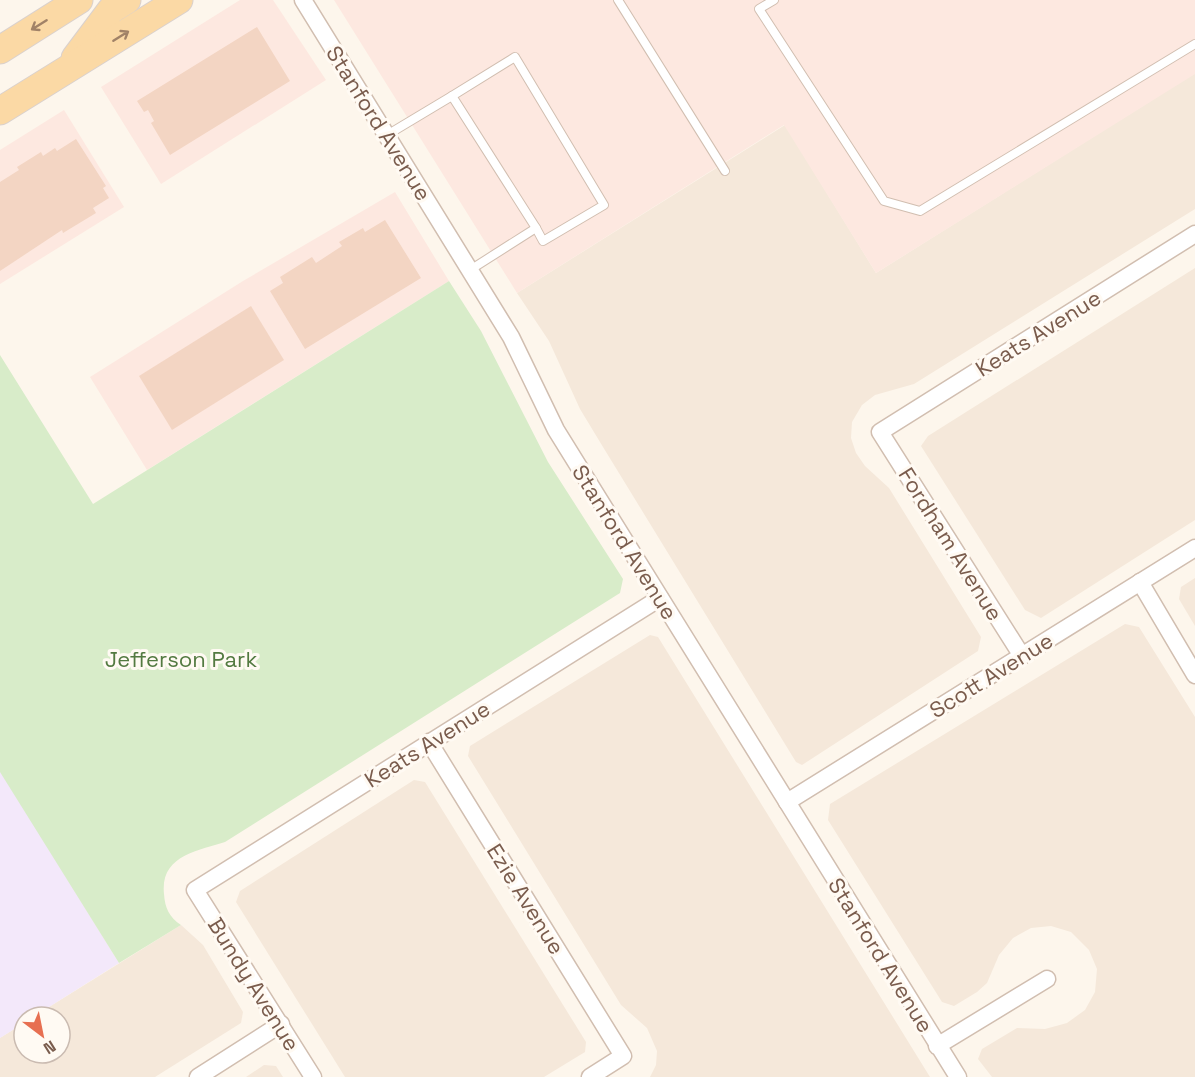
<svg xmlns="http://www.w3.org/2000/svg" width="1195" height="1077" font-family="'Space Grotesk',sans-serif">
<style>
.residential{fill:#f5e8da}
.commercial{fill:#fde8e0}
.education{fill:#f3e8fa}
.green{fill:#d8ecc9}
.building{fill:#f3d5c3}
.lines{fill:none;stroke-linecap:round;stroke-linejoin:round}
.lane-casing{stroke:#d1beb0;stroke-width:10}
.street-casing{stroke:#d1beb0;stroke-width:19}
.primary-casing{stroke:#dad1cd;stroke-width:29}
.lane{stroke:#fff;stroke-width:8}
.street{stroke:#fff;stroke-width:16}
.primary{stroke:#fbd9a5;stroke-width:27}
.oneway{stroke:#a18267}
.labels{text-anchor:middle;dominant-baseline:central;stroke-width:6;stroke-linejoin:round;paint-order:stroke}
.street-label{font-size:22px;fill:#7a5c4d;stroke:#fffaf3}
.park-label{font-size:22px;fill:#537a41;stroke:#fffaf3}
</style>
<rect width="100%" height="100%" fill="#fdf6ec"/>
<!-- residential -->
<g class="residential">
<path d="M 1195,73 L 1195,209 L 914,384 L 875,395 L 862,405 L 852,422 L 851,438 L 856,453 L 865,466 L 889,488 L 981,637 L 978,651 L 802,765 L 796,762 L 603,447 L 580,409 L 549,341 L 517,293 L 785,125 L 876,273 Z"/>
<path d="M 1195,268 L 1195,520 L 1041,618 L 1025,610 L 921,446 L 928,436 Z"/>
<path d="M 1195,578 L 1195,626 L 1179,599 L 1181,587 Z"/>
<path d="M 1125,624 L 1139,627 L 1195,717 L 1195,1077 L 992,1077 L 978,1059 L 982,1049 L 1017,1028 L 1045,1029 L 1067,1023 L 1085,1010 L 1095,992 L 1097,969 L 1089,950 L 1071,932 L 1051,926 L 1031,928 L 1013,938 L 999,955 L 987,983 L 977,992 L 954,1006 L 942,1002 L 828,820 L 830,804 Z"/>
<path d="M 650,635 L 658,637 L 930,1077 L 650,1077 L 656,1065 L 657,1051 L 647,1028 L 621,1005 L 468,756 L 470,746 Z"/>
<path d="M 414,780 L 425,782 L 586,1042 L 585,1052 L 544,1077 L 345,1077 L 236,902 L 240,891 Z"/>
<path d="M 181,925 L 203,945 L 243,1012 L 241,1023 L 155,1077 L 0,1077 L 0,1038 L 24,1023 L 24,1053 L 60,1053 L 60,1017 L 33,1017 Z"/>
<path d="M 264,1065 L 276,1066 L 283,1077 L 246,1077 Z"/>
</g>
<!-- commercial -->
<g class="commercial">
<path d="M 240,0 L 273,0 L 326,80 L 161,184 L 101,87 Z"/>
<path d="M 334,0 L 1195,0 L 1195,74 L 876,273 L 784,125 L 517,293 Z"/>
<path d="M 64,110 L 124,207 L 0,284 L 0,150 Z"/>
<path d="M 395,192 L 449,281 L 147,470 L 90,377 L 243,281 Z"/>
</g>
<!-- education -->
<path class="education" d="M 0,770 L 119,963 L 33,1017 L 24,1017 L 24,1023 L 0,1038 Z"/>
<!-- green -->
<path class="green" d="M 449,281 L 481,331 L 548,462 L 623,579 L 620,593 L 225,842 C 198,851 160,855 164,894 C 165,908 169,917 181,925 L 119,963 L 0,772 L 0,355 L 93,504 Z"/>
<!-- building -->
<g class="building">
<path d="M 257,27 L 290,81 L 170,155 L 151,123 L 154,121 L 148,110 L 144,112 L 137,101 Z"/>
<path d="M 76,139 L 106,186 L 103,188 L 109,198 L 93,208 L 96,213 L 63,233 L 62,230 L 0,271 L 0,182 L 19,170 L 17,167 L 41,152 L 43,156 L 55,148 L 57,151 Z"/>
<path d="M 385,220 L 421,278 L 305,349 L 270,291 L 283,283 L 280,277 L 312,257 L 316,263 L 342,246 L 339,242 L 363,228 L 365,232 Z"/>
<path d="M 251,306 L 284,360 L 172,430 L 139,376 Z"/>
</g>
<g class="lines">
<!-- lane casing -->
<g class="lane-casing">
<g id="lane">
<path d="M 618,0 L 725,171"/>
<path d="M 774,0 L 759,9 L 884,201 L 920,211 L 1195,44"/>
<path d="M 452,96 L 515,57 L 604,205 L 543,241 L 536,228"/>
<path d="M 387,135 L 452,96 L 536,228 L 470,270"/>
</g>
</g>
<!-- street casing -->
<g class="street-casing">
<g id="street">
<path d="M 303,0 L 511,337 L 556,430 L 958,1077"/>
<path d="M 1140,582 L 1195,675"/>
<path d="M 1022,656 L 880,432 L 1195,234"/>
<path d="M 429,742 L 623,1056 L 590,1077"/>
<path d="M 787,802 L 1195,548"/>
<path d="M 937,1046 L 1047,979"/>
<path d="M 198,1077 L 281,1024"/>
<path d="M 313,1077 L 195,890 L 660,598"/>
</g>
</g>
<!-- primary casing -->
<g class="primary-casing">
<g id="primary">
<path d="M 0,50 L 79,0"/>
<path d="M 75,58 L 111,10 L 127,0"/>
<path d="M 0,111 L 179,0"/>
</g>
</g>
<!-- lane -->
<use href="#lane" class="lane"/>
<!-- street -->
<use href="#street" class="street"/>
<!-- primary -->
<use href="#primary" class="primary"/>
</g>
<!-- one-way arrows -->
<defs><path id="oneway-shaft" d="M-6 0H5M1.5-3L5.5 0L1.5 3" fill="none" stroke-width="1.6" stroke-linecap="round" stroke-linejoin="round" transform="scale(1.5)"/></defs>
<g class="oneway">
<use href="#oneway-shaft" transform="translate(39 25) rotate(148)"/>
<use href="#oneway-shaft" transform="translate(121 36) rotate(-32)"/>
</g>
<g class="labels">
<!-- street labels -->
<g class="street-label">
<text transform="translate(379 123) rotate(58)">Stanford Avenue</text>
<text transform="translate(1038 333) rotate(-32)">Keats Avenue</text>
<text transform="translate(625 542) rotate(58)">Stanford Avenue</text>
<text transform="translate(951 544) rotate(58)">Fordham Avenue</text>
<text transform="translate(991 675) rotate(-32)">Scott Avenue</text>
<text transform="translate(427 744) rotate(-32)">Keats Avenue</text>
<text transform="translate(526 899) rotate(58)">Ezie Avenue</text>
<text transform="translate(881 955) rotate(58)">Stanford Avenue</text>
<text transform="translate(254 984) rotate(58)">Bundy Avenue</text>
</g>
<!-- park labels -->
<g class="park-label">
<text x="181" y="659">Jefferson Park</text>
</g>
</g>
<!-- north arrow -->
<g transform="translate(42 1035) rotate(148)"><circle r="28" fill="#fffaf3" stroke="#cabbb1" stroke-width="1.5"/>
<path d="M0-4.5L10 22L0 15L-10 22Z" fill="#e76f51"/>
<text y="-9" font-size="16" font-weight="bold" text-anchor="middle" fill="#7a5c4d">N</text>
</g>
</svg>
